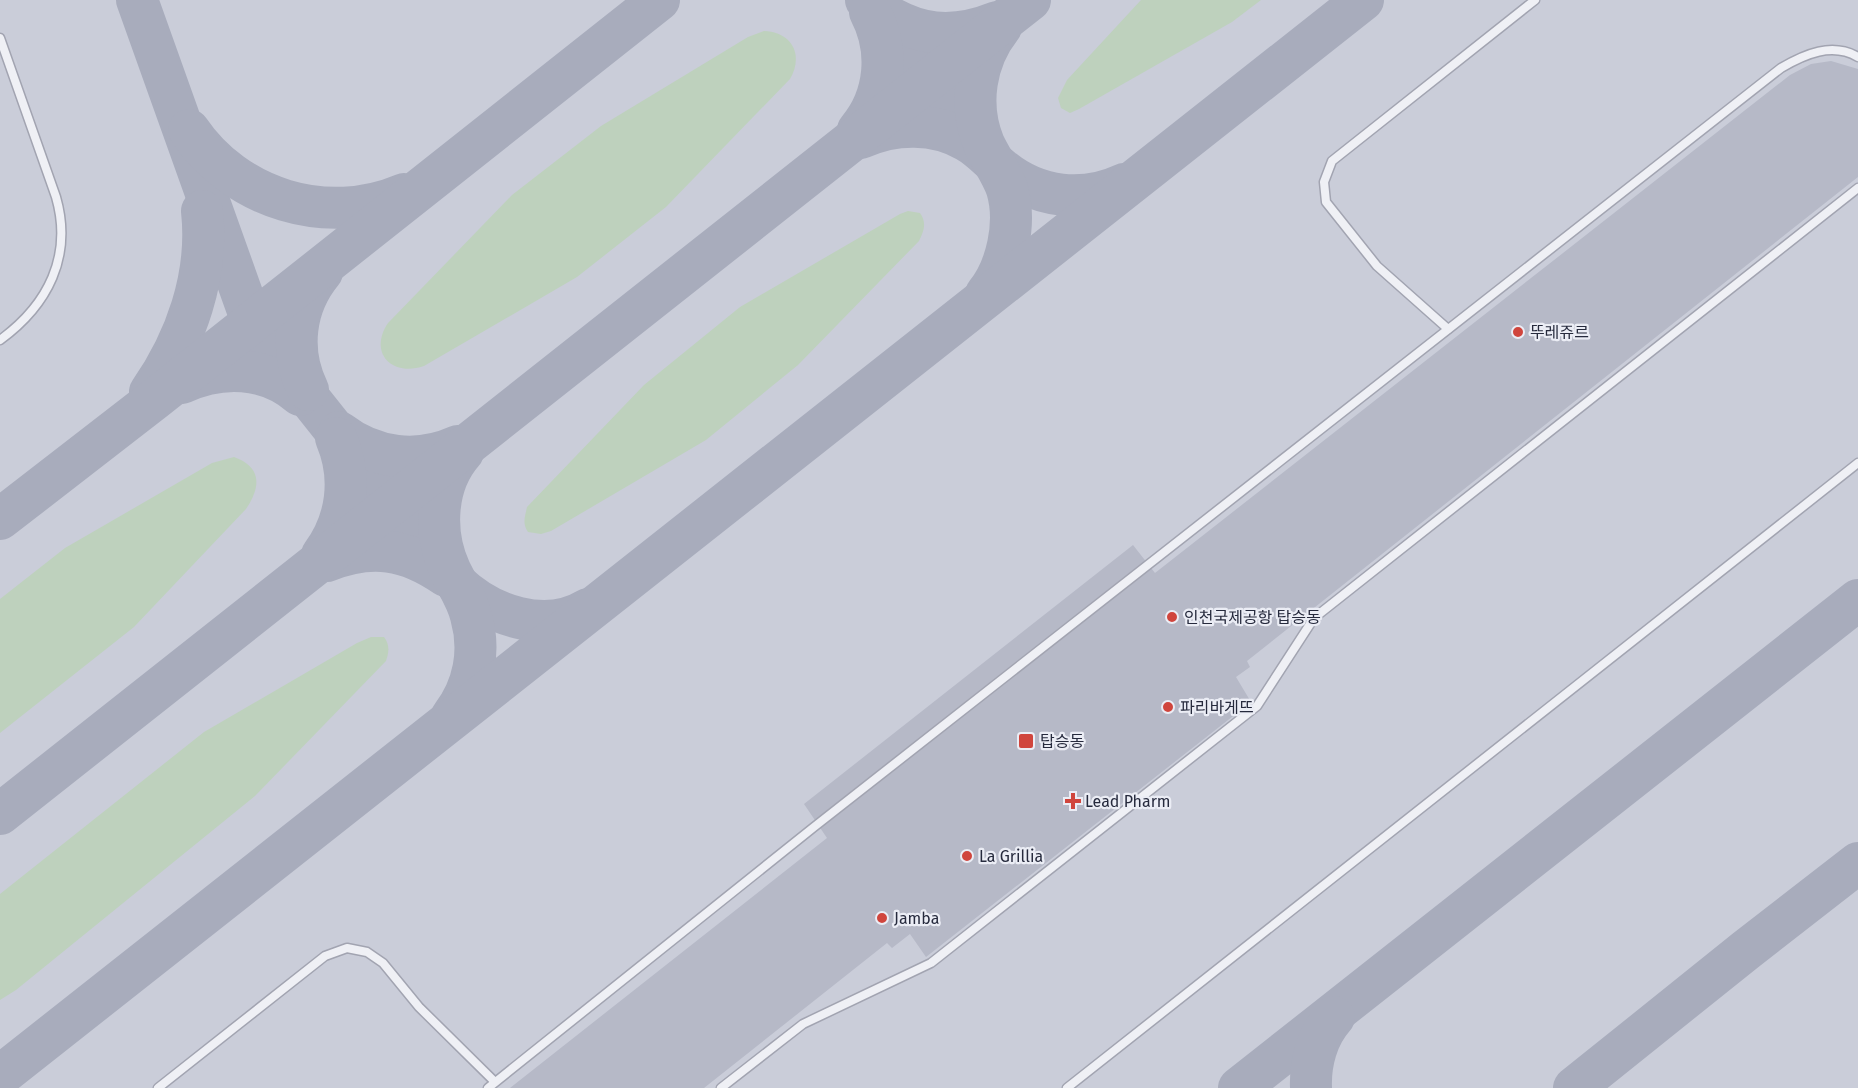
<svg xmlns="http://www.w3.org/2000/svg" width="1858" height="1088" font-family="'Fira Sans','Noto Sans KR',sans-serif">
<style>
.built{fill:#cacdd9}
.green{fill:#bed1bd}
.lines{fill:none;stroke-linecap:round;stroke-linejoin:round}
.taxiway{stroke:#a8acbc;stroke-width:42}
.building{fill:#b6b9c7}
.lane-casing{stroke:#a2a4b1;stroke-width:11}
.lane{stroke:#eff0f5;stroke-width:8}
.poi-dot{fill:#d0453d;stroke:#ebedf5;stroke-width:2}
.labels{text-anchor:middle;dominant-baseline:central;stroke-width:4.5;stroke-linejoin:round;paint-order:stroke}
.poi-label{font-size:16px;fill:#262a3d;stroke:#ebedf5;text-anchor:start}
</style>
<rect width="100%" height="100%" fill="#dcdee7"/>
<!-- built -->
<rect class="built" x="0" y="0" width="1858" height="1088"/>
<!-- green -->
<g class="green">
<path d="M 1141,0 L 1261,0 L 1232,22 L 1079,109 L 1070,113 L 1061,108 L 1058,98 L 1067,80 Z"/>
<path d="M 764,31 C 792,32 804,55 790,79 L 666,207 L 577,277 L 424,366 C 392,377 368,353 388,323 L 512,195 L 601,126 L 748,37 Z"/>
<path d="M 908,211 L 920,213 C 927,223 924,231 919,241 L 798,365 L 706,440 L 551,531 L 541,534 L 528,532 C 522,523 525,517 527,507 L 644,385 L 740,307 L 900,214 Z"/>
<path d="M 234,457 C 262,467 261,487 246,509 L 134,627 L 0,733 L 0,599 L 65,548 L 212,463 Z"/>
<path d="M 371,637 L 384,637 C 390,645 389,652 386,661 L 255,796 L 16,990 L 0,1000 L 0,894 L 204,732 L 357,643 Z"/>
</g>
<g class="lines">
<!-- taxiway -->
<g class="taxiway">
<path d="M 137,0 L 252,322 L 270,349 L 457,584 C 490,615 545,635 588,609"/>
<path d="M 866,0 L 947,103"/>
<path d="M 877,9 C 916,36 952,40 997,22"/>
<path d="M 189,130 C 236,199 326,227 404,194"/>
<path d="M 858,130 C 886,97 890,50 870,12"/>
<path d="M 861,138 C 894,123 935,122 967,141 C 980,148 991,161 1003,170 C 1038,198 1083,203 1124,184"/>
<path d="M 986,294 C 1007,268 1017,223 1007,189 C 1002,174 991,159 984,144 C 968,105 975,60 1001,27"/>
<path d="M 182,383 C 221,365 266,366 300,395"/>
<path d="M 308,390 C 289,351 294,306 322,272"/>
<path d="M 150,392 C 186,340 209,276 202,211"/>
<path d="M 339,432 C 374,459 418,464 458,446"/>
<path d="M 0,519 L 155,399 L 659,0"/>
<path d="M 322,555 C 347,521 353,478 336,438"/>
<path d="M 327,561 C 372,543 407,549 446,576"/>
<path d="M 452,716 C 474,687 481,651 471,616 C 467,599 457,585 450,570 C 433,532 435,484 463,452"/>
<path d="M 0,814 L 1030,0"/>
<path d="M 0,1076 L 1363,0"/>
<path d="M 1239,1088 L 1858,600"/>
<path d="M 1311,1088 C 1310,1063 1317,1036 1334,1017"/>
<path d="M 1574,1088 L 1746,950 L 1858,863"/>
</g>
</g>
<!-- building -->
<path class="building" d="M 1831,61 L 1858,69 L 1858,177 L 1247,661 L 1250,667 L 1236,677 L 1251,702 L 926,957 L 910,934 L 892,948 L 887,943 L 704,1088 L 510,1088 L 827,838 L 804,804 L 1133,545 L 1155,573 L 1790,75 L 1811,64 Z"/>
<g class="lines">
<!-- lane casing -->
<g class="lane-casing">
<g id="lane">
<path d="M 0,38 L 56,197 C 73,256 48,305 0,340"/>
<path d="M 1448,329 L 1377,266 L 1326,202 L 1324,182 L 1332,161 L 1535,0"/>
<path d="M 158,1088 L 325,956 L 347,948 L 367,952 L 383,963 L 419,1007 L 495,1082"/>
<path d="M 488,1088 L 814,827 L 1781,68 C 1805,54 1832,42 1858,57"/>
<path d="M 721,1088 L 803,1024 L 931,963 L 1257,706 L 1314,618 L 1858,188"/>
<path d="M 1067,1088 L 1858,463"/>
</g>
</g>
<!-- lane -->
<use href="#lane" class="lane"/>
</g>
<!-- markers -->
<g class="poi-dot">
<circle cx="1518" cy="332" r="6"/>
<circle cx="1172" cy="617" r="6"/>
<circle cx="1168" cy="707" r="6"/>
<rect x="1018" y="733" width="16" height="16" rx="3"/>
<path d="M1070 792h6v6h6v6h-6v6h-6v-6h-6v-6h6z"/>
<circle cx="967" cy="856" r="6"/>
<circle cx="882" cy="918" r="6"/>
</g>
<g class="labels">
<!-- poi labels -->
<g class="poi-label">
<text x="1530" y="332">뚜레쥬르</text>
<text x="1184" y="617">인천국제공항 탑승동</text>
<text x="1180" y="707">파리바게뜨</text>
<text x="1040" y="741">탑승동</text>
<text x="1085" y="801">Lead Pharm</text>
<text x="979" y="856">La Grillia</text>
<text x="894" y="918">Jamba</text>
</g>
</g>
</svg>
